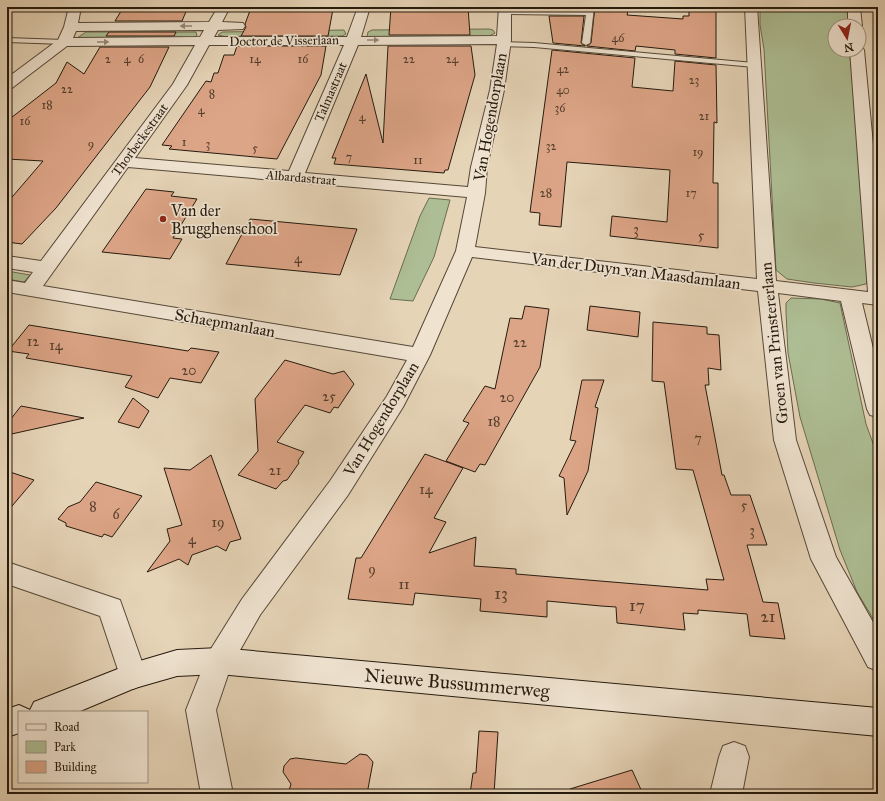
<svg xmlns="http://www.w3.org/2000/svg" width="885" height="801" font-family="'IM FELL Great Primer',serif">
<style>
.green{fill:#aebe94;stroke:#6a6c51}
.building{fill:#dda587;stroke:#251a0e}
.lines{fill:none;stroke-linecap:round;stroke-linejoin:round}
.service-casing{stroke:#554838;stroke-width:2}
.minor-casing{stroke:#554838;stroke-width:2}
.secondary-casing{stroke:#251a0e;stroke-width:2}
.service{fill:#efe3d0;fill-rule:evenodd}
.minor{fill:#efe3d0;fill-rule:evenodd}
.secondary{fill:#efe3d0;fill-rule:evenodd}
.oneway{fill:#948979}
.poi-dot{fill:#8f2418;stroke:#efe3d0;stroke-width:1.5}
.labels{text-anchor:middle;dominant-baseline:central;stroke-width:3.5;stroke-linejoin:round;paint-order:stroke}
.far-number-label{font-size:12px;fill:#533d2c}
.far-street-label{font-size:13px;fill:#251a0e;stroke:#efe3d0}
.number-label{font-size:14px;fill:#533d2c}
.street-label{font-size:16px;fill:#251a0e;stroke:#efe3d0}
.poi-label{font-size:16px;fill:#251a0e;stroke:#efe3d0;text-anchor:start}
.near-number-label{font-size:17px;fill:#533d2c}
.near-street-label{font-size:19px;fill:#251a0e;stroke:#efe3d0}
</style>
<rect width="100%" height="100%" fill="#e6d4b7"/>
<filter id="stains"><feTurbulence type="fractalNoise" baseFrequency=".005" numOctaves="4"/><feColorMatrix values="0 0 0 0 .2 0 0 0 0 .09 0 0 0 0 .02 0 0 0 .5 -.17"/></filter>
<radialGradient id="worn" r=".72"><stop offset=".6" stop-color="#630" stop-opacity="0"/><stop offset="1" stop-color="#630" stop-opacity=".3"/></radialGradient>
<!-- green -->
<g class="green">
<path d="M 760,7 L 847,7 L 848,26 L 835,26 L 835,50 L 849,50 L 856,101 L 868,278 L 866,284 L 852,287 L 814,283 L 787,279 L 776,270 L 764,49 L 760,25 Z"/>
<path d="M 489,29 L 493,30 L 495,33 L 489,36 L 367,37 L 368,32 L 372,30 Z"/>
<path d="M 344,30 L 346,34 L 342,36 L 231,38 L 218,35 L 222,32 Z"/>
<path d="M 86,32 L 196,32 L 197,36 L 189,39 L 78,40 L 77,38 Z"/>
<path d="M 429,198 L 450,200 L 434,257 L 413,301 L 390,299 L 420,216 Z"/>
<path d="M 7,271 L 30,275 L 24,282 L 7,279 Z"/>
<path d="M 791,298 L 821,299 L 840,303 L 866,424 L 878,457 L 878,627 L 857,592 L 840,550 L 800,417 L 788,353 L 786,312 L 786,303 Z"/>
</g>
<!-- building -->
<g class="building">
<path d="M 188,7 L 182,21 L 115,21 L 123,8 Z"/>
<path d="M 326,7 L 326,9 L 333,9 L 328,36 L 241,36 L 246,27 L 245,24 L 251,8 Z"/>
<path d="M 391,7 L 468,7 L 470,35 L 389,35 Z"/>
<rect x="548" y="7" width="38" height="2"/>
<path d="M 595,7 L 617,7 L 616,10 L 628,11 L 627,15 L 683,19 L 683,16 L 689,16 L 689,7 L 716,7 L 716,58 L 675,54 L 675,50 L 636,46 L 635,51 L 587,46 L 591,43 Z"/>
<path d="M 549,16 L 584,16 L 581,43 L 585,46 L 553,43 Z"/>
<path d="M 109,32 L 176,32 L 174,36 L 106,36 Z"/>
<path d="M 237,46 L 326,46 L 321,75 L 277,159 L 169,149 L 172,146 L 162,145 L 206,81 L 211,82 L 214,73 L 218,73 L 224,55 L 234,55 Z"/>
<path d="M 388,46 L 471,46 L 475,75 L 448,170 L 445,170 L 444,173 L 334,164 L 336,158 L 332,158 L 366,74 L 383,143 Z"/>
<path d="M 100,47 L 169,47 L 150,87 L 56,208 L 22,244 L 7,242 L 7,203 L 43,161 L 7,159 L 7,121 L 56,83 L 67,62 L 84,74 Z"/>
<path d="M 552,50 L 635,58 L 632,87 L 673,91 L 675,61 L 716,65 L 717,123 L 714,122 L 713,183 L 718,183 L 718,248 L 610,236 L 612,216 L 667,222 L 670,170 L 567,162 L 561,227 L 539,225 L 540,213 L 530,212 Z"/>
<path d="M 146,189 L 174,192 L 171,196 L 197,199 L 173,238 L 182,239 L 170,259 L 102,252 Z"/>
<path d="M 250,219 L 357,229 L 340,275 L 226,264 Z"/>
<path d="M 525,306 L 549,309 L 540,367 L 485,465 L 480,464 L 475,472 L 446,461 L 469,423 L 463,421 L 485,386 L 495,389 L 510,318 L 522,319 Z"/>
<path d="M 590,306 L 640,312 L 638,337 L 587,330 Z"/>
<path d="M 653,322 L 707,327 L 707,334 L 719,335 L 721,370 L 708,368 L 709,385 L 705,385 L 722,475 L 724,475 L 731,495 L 750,495 L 767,545 L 747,545 L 763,602 L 778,603 L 785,639 L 750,636 L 747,614 L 698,610 L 698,614 L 683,613 L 685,630 L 617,623 L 616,607 L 601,606 L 547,601 L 547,617 L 480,611 L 481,599 L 447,596 L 415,593 L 413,605 L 348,599 L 356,558 L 361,558 L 425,454 L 463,468 L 434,518 L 446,522 L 429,553 L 476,537 L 474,566 L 516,569 L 516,574 L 708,590 L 706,579 L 724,580 L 693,470 L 676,469 L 664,382 L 652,381 Z"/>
<path d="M 29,325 L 188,351 L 191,348 L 219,352 L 201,383 L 170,378 L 158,398 L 125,387 L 132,376 L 26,358 L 29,354 L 8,351 Z"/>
<path d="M 285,360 L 333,374 L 344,371 L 354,384 L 338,408 L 334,407 L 330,413 L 305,405 L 277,442 L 304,452 L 298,461 L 299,463 L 287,480 L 283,481 L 276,489 L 238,475 L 258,451 L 255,399 Z"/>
<path d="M 582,380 L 604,380 L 595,407 L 598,408 L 588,471 L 567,515 L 564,478 L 559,476 L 576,441 L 570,440 Z"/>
<path d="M 133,398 L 149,411 L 139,428 L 118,422 Z"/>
<path d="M 21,406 L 84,418 L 7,435 L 7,424 Z"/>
<path d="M 211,455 L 241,539 L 230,542 L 226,551 L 217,546 L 192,555 L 188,565 L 179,559 L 147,572 L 170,541 L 167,529 L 182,525 L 164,468 L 190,470 Z"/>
<path d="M 7,471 L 34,480 L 7,512 Z"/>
<path d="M 96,482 L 142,496 L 112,537 L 104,534 L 102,537 L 66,526 L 66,523 L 58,519 L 68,507 L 80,502 Z"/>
<path d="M 479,731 L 498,732 L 494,794 L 470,794 L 473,773 L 476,773 Z"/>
<path d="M 360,754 L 367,755 L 373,762 L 367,794 L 288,794 L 291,784 L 283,772 L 284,766 L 290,759 L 296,758 L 346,764 Z"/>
<path d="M 632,770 L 643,794 L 570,794 L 570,789 Z"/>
</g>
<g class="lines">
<!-- service casing -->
<g class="service-casing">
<g id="service">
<path d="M 588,7 L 594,7 L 590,43 L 586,45 L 582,43 L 586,15 L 505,14 L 501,12 L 505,10 L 587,11 Z"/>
<path d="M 7,38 L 64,40 L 68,42 L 64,44 L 7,42 Z"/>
<path d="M 500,42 L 534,43 L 754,63 L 758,65 L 754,67 L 534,47 L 503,46 L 499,44 Z"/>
</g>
</g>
<!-- minor casing -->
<g class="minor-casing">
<g id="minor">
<path d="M 69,7 L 81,7 L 78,23 L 209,22 L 218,7 L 230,7 L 222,22 L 243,23 L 245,26 L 243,29 L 218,30 L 214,37 L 347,37 L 358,7 L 370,7 L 361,37 L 497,36 L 499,7 L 511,7 L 511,40 L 504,90 L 487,167 L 485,193 L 475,247 L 757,279 L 745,7 L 757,7 L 776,281 L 868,292 L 850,50 L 859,50 L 859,46 L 862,47 L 864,50 L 878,197 L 878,305 L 862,303 L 878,369 L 878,417 L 870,415 L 867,409 L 841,301 L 778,293 L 796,440 L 836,557 L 878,631 L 878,671 L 868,667 L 811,559 L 774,440 L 758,291 L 472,257 L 430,355 L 403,407 L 348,495 L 260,615 L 231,666 L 216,710 L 233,794 L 201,794 L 186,710 L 209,652 L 242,599 L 330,481 L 387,396 L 407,360 L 7,292 L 7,280 L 25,283 L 33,272 L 7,268 L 7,256 L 41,261 L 173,84 L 195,45 L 67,46 L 12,88 L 7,89 L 7,78 L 58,40 L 64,27 ZM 204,30 L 200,37 L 73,38 L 76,31 ZM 497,44 L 490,90 L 471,167 L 468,187 L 305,173 L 358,45 ZM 209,45 L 344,45 L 289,171 L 135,158 L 187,85 ZM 128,167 L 467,197 L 456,251 L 413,347 L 43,286 Z"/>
<path d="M 848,7 L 860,7 L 862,26 L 860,29 L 859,26 L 848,26 Z"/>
<path d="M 7,562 L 120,600 L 147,676 L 143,685 L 133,689 L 123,685 L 100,616 L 7,584 Z"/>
<path d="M 734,742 L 745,746 L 749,757 L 742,794 L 710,794 L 719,757 L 723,746 Z"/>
</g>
</g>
<!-- secondary casing -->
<g class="secondary-casing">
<path id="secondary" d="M 219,648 L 878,708 L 878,736 L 219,674 L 177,676 L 135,688 L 78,712 L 19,712 L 19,733 L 7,737 L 7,709 L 19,705 L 30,710 L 34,702 L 133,663 L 177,650 Z"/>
</g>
<!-- service -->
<use href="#service" class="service"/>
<!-- minor -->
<use href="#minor" class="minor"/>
<!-- secondary -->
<use href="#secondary" class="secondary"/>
</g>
<!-- one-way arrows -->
<defs><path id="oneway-solid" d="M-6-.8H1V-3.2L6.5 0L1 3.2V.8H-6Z"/></defs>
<g class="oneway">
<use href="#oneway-solid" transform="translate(186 26) rotate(180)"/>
<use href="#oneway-solid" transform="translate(373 40)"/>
<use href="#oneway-solid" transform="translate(103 42)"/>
</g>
<!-- markers -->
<circle class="poi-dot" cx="163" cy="219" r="4"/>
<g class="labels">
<!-- far-number labels -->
<g class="far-number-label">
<text x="618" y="38">46</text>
<text x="108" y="59">2</text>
<text x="127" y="59">4</text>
<text x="141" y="59">6</text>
<text x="255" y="59">14</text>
<text x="303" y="59">16</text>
<text x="409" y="59">22</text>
<text x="452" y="59">24</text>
<text x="563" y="69">42</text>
<text x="694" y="80">23</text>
<text x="67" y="89">22</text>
<text x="563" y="90">40</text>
<text x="212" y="94">8</text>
<text x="47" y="105">18</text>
<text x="560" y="108">36</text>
<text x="201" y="110">4</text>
<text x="704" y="116">21</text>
<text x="362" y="117">4</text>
<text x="25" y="121">16</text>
<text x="184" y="142">1</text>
<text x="91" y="144">9</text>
<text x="208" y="144">3</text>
<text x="551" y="146">32</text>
<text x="255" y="148">5</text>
<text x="698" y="152">19</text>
<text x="349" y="157">7</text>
<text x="418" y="160">11</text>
<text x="546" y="193">28</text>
<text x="691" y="193">17</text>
</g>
<!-- far-street labels -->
<g class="far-street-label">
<text transform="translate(284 41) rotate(-1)">Doctor de Visserlaan</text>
<text transform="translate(331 92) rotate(-67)">Talmastraat</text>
<text transform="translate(140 140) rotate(-54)">Thorbeckestraat</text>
<text transform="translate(301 178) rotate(5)">Albardastraat</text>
</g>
<!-- number labels -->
<g class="number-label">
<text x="636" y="229">3</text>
<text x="701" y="235">5</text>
<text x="298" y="258">4</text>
<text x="33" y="341">12</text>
<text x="520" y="342">22</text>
<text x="56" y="345">14</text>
<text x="189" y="370">20</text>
<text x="329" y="396">25</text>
<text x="507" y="397">20</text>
<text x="494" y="421">18</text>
<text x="698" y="438">7</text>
<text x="275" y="470">21</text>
<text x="426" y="489">14</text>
<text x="744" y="505">5</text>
<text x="93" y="506">8</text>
<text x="116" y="514">6</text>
<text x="218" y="522">19</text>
<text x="752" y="530">3</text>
<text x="192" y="539">4</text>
<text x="372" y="569">9</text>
<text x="404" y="584">11</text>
</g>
<!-- street labels -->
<g class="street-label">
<text transform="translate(490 117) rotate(-80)">Van Hogendorplaan</text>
<text transform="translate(636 271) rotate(7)">Van der Duyn van Maasdamlaan</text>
<text transform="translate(225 323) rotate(10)">Schaepmanlaan</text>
<text transform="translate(774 343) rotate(-96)">Groen van Prinstererlaan</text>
<text transform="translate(381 419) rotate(-59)">Van Hogendorplaan</text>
</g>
<!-- poi labels -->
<g class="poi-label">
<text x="171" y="210">Van der<tspan x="171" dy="18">Brugghenschool</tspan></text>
</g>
<!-- near-number labels -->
<g class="near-number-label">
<text x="501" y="593">13</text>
<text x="637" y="605">17</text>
<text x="768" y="616">21</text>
</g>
<!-- near-street labels -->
<g class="near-street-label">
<text transform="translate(457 683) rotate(5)">Nieuwe Bussummerweg</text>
</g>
</g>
<!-- margin -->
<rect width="885" height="801" fill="none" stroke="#e6d4b7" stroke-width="24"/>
<rect x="8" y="8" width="869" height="785" fill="none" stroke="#251a0e" stroke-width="2"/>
<rect x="12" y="12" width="861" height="777" fill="none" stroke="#251a0e"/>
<!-- legend -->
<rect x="18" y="711" width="130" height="72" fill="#efe3d0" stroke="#9e9382"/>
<rect x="26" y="724" width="20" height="6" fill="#efe3d0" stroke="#9e9382"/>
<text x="54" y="731" font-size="12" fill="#251a0e">Road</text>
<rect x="26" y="741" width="20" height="12" fill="#aebe94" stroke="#9e9382"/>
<text x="54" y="751" font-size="12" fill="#251a0e">Park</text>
<rect x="26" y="761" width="20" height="12" fill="#dda587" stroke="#9e9382"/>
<text x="54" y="771" font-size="12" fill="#251a0e">Building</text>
<!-- north arrow -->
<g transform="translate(847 38) rotate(170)"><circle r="19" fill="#efe3d0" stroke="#9e9382"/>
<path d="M0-3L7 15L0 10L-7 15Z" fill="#8f2418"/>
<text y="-6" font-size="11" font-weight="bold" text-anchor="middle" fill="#251a0e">N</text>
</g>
<rect width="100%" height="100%" filter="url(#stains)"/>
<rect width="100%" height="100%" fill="url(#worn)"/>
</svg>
